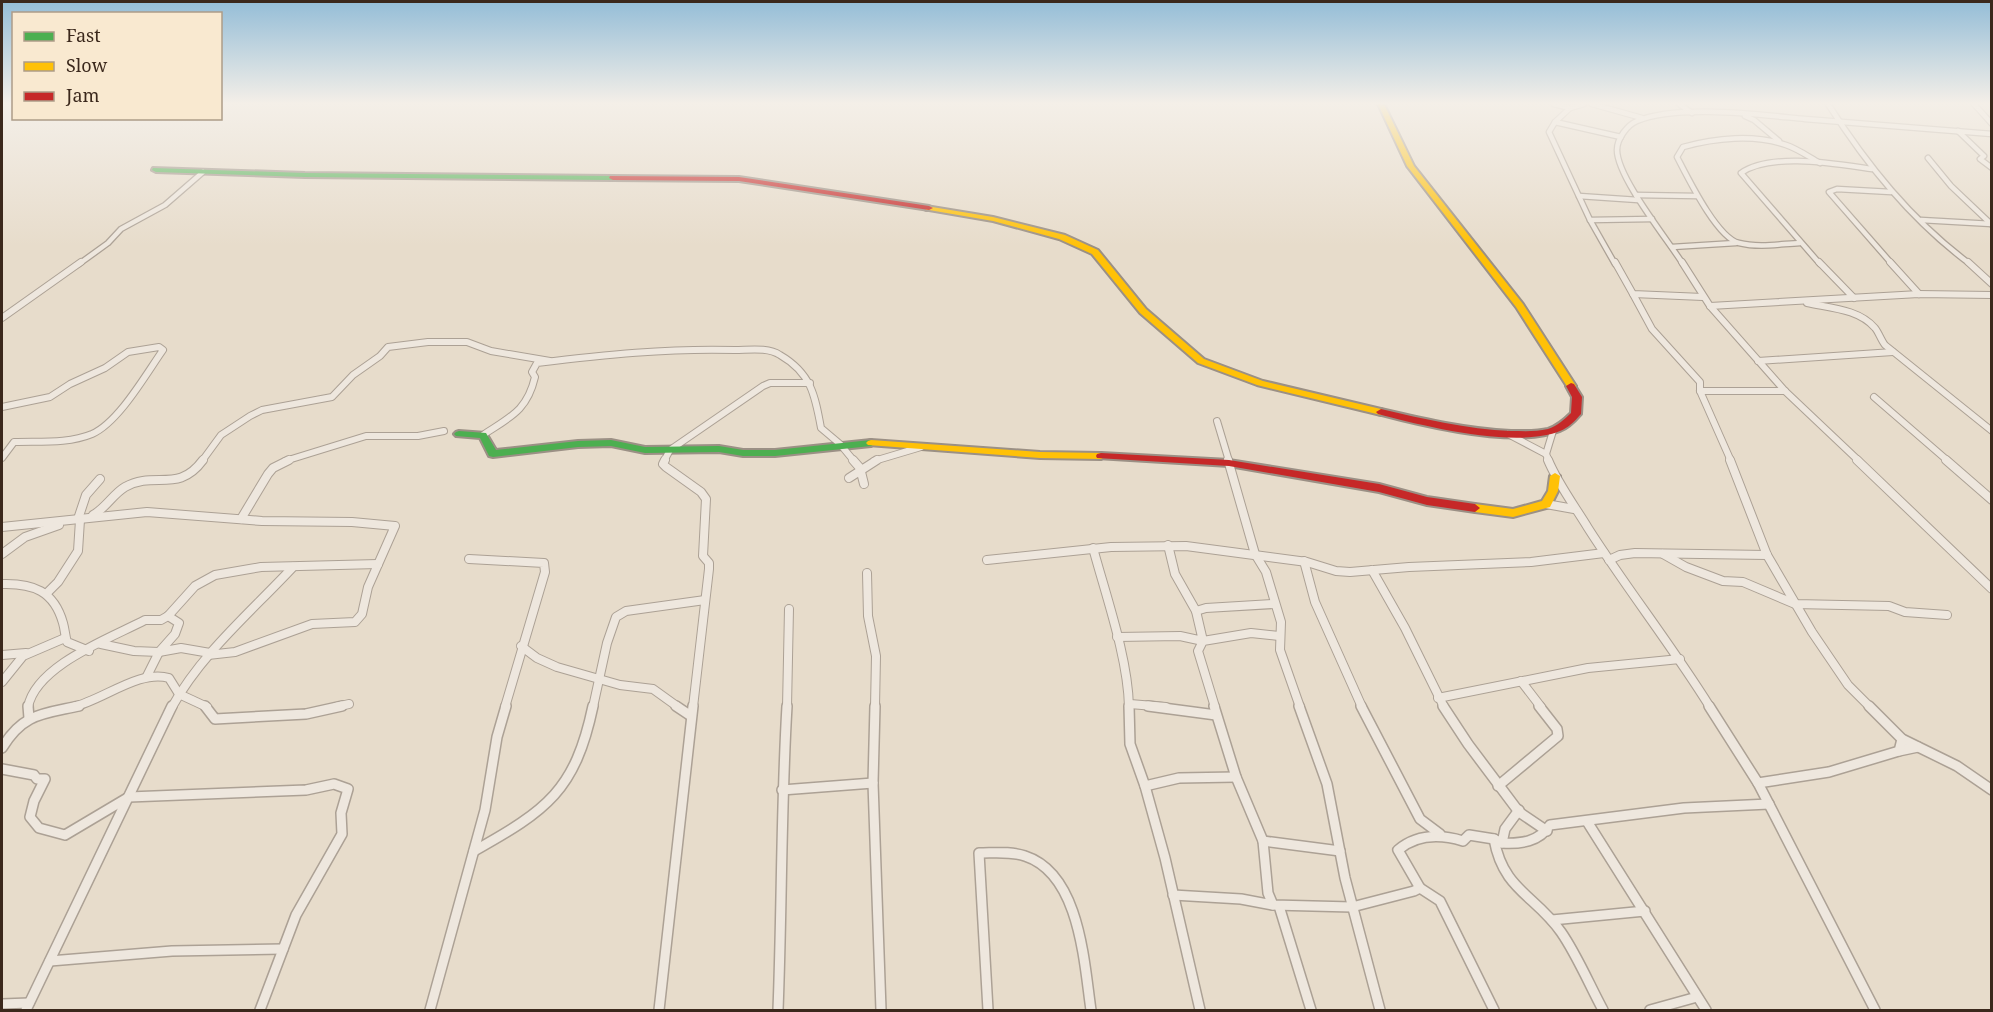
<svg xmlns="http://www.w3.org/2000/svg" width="1993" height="1012" font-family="'Noto Serif',serif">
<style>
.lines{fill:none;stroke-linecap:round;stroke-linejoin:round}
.street-far3-casing{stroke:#aca195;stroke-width:7}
.street-far2-casing{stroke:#aca195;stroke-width:8}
.street-far1-casing{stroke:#aca195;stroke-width:10}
.street-casing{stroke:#aca195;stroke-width:12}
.fast-casing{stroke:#9b9085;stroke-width:4}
.slow-casing{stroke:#9b9085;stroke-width:4}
.jam-casing{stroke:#9b9085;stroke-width:4}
.street-far3{stroke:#eee7de;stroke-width:4.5}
.street-far2{stroke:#eee7de;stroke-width:6}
.street-far1{stroke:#eee7de;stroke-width:8}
.street{stroke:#eee7de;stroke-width:9}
.fast{fill:#4caf50;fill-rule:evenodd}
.slow{fill:#ffc107;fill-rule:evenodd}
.jam{fill:#c62828;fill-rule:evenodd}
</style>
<rect width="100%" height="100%" fill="#e7dccb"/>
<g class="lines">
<!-- street-far3 casing -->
<g class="street-far3-casing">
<g id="street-far3">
<path d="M 1554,104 L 1570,108 L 1584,104"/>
<path d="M 1592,104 L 1642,118"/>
<path d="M 1679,104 L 1692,113"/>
<path d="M 1828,104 C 1867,165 1911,220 1970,264"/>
<path d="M 1974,104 L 1992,124"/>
<path d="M 1745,116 L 1754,120 L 1779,141"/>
<path d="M 1555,122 L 1570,108"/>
<path d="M 1958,131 L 1984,156 L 1980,159 L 1992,168"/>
<path d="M 1928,158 L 1951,186 L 1991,224"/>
<path d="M 1891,192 L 1837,189 L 1829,192 L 1892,264"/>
<path d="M 1636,195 L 1697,196"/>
<path d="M 1579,196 L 1638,200"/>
<path d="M 1590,220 L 1652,219"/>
<path d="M 1921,220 L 1992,224"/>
<path d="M 1800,243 C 1780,244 1759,248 1739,243 C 1717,238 1688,178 1677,157 L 1683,147 C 1715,138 1754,134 1786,145 C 1798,149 1809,157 1820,163"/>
<path d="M 1672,247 L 1736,243"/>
<path d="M 79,264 L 108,243 L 121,229 L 165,205 L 203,172"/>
<path d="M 1615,264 L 1590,220 L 1549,132 L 1555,122 L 1621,137"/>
<path d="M 1683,264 C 1667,239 1617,177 1617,150 C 1617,139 1627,125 1637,121 C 1678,104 1761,115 1805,119 C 1867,124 1930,129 1992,134"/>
<path d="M 1820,264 L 1741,173 C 1771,152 1836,164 1872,169"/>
</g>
</g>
<!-- street-far2 casing -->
<g class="street-far2-casing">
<g id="street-far2">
<path d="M 1615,262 L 1633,294 L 1703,297"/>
<path d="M 1682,262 L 1710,306 L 1785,391 L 1859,461"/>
<path d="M 1819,262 L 1854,298"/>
<path d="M 1890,262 L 1919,294"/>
<path d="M 1968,262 L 1992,284"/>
<path d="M 1633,294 L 1652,329 L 1700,382 L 1700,391"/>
<path d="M 1807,303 C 1830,308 1859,309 1875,328 C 1879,333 1881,340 1885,345 L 1992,431"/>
<path d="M 1710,306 L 1919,294 L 1992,295"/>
<path d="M 2,318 L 81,262"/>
<path d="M 1758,361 L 1893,352"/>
<path d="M 1874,397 L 1948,461"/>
<path d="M 2,407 L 50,397 L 70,384 L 105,368 L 128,352 L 159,347 L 163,350 C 146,374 119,422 92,434 C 68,444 39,441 14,442 L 2,458"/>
<path d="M 1217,421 L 1229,461"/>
<path d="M 1508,434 L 1546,454"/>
<path d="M 483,435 C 510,417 527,411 535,377 L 532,372 L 537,363 C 603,355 668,348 735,350 C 749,350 768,347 780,355 C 811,373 815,395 821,428 L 840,444 L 854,461"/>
<path d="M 202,461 L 221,435 L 250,416 L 262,410 L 332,397 L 353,375 L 380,356 L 388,347 L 428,342 L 467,342 L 491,351 L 550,361"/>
<path d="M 285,461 L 366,436 L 418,436 L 444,431"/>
<path d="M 664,461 L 670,450 L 763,386 L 770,383 L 810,383"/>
<path d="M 874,461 L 921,447"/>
<path d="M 1549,461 L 1546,454 L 1553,431"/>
<path d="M 1731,461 L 1700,391 L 1785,391"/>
</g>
</g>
<!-- street-far1 casing -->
<g class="street-far1-casing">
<g id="street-far1">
<path d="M 665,460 L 663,464 L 666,467 L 701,492 L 706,499 L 703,556 L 709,563 L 709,569 L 693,707"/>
<path d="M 853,460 L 860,468 L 864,484"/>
<path d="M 1228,460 L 1255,554 L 1266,572 L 1281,622 L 1280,650 L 1300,707"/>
<path d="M 1548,460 C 1558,484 1574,505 1588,528 C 1627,589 1672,646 1710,707"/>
<path d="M 1730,460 L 1767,555 L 1812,632 L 1848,685 L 1870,707"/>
<path d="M 1857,460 L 1992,589"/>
<path d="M 1946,460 L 1992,500"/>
<path d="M 849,478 L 877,460"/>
<path d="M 1546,504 L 1574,509"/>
<path d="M 93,515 C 106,508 113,494 125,487 C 155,470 178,494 203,460"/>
<path d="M 78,519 L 86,495 L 100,479"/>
<path d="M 241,519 L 268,474 L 273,468 L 289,460"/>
<path d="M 2,527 L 147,512 L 262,521 L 352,522 L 395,526 L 368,587 L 362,614 L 355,622 L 312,624 L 235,652 L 208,655"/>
<path d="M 1093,548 C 1106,596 1128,658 1129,707"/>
<path d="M 2,554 L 25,537 L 59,525"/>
<path d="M 1663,554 L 1686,567 L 1723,581 L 1743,582 L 1795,604 L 1889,606 L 1905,612 L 1947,615"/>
<path d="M 469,559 L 544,563 L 545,572 L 505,707"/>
<path d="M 987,560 L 1111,547 L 1186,546 L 1307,562 L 1336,571 L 1350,572 L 1409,567 L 1531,562 L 1604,553"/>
<path d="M 1609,560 L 1620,555 L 1635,553 L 1767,555"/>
<path d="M 1304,561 L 1315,602 L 1362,707"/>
<path d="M 1372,570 L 1405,628 L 1444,707"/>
<path d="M 867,573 L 868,616 L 876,656 L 875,707"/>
<path d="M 2,584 C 33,583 54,591 63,623 C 65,630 65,636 67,642 L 89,651"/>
<path d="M 47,593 L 58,582 L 78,551 L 80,520"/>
<path d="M 1196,611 L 1206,608 L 1274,604"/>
<path d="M 1117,637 L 1180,636 L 1203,641 L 1196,611 L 1175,574 L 1168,545"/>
<path d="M 101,644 L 134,651 L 159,652 L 181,648 L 210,653"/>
<path d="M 521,646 L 537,658 L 557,667 L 620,685 L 653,689 L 678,707"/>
<path d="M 2,655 L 26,653"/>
<path d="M 147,676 L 159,652 L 175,634 L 179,623 L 168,616"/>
<path d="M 1521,681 L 1541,707"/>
<path d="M 2,682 L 23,656 L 65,638"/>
<path d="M 1438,698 L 1588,668 L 1680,659"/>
<path d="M 1130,704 L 1166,707"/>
<path d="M 28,707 C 36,665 111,638 145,620 L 161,620 L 168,616 L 195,586 L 215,575 L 261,567 L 378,564"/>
<path d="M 73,707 C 103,700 140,669 169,678 L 179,694 L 207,707"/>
<path d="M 172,707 C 202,653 251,612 293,567"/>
<path d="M 336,707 L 349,704"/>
<path d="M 593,707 L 607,643 L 616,617 L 626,611 L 705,600"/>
<path d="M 787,707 L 789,609"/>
<path d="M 1215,707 L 1198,651 L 1203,641 L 1251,633 L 1279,636"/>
</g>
</g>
<!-- street casing -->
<g class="street-casing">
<g id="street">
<path d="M 28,706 L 29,718"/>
<path d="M 205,706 L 215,719 L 306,714 L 342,706"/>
<path d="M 676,706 L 691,716"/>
<path d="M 875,706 L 873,783 L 881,1010"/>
<path d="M 1129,706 L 1130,744 L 1145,786 L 1165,858 L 1200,1010"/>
<path d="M 1148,706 L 1216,715"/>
<path d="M 1214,706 L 1236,777 L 1263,841 L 1268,893 L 1273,905 L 1352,907 L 1414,891 L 1420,888 L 1398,850 C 1417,834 1440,834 1463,841 L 1469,835 L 1494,839"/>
<path d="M 1299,706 L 1327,784 L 1345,878 L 1380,1010"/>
<path d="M 1361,706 L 1420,819 L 1440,834"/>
<path d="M 1443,706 L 1468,744 L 1519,812 L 1547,831"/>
<path d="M 1709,706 L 1758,783 L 1875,1010"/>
<path d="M 1869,706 L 1902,739 L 1957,766 L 1992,790"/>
<path d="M 2,748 C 23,713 43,714 79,706"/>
<path d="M 1899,751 L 1918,747"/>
<path d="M 2,769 L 34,775 L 37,779 L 45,779 L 34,801 L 30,817 L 39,828 L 65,835 L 129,797 L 306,790 L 334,784 L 348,789 L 341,813 L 342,834 L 296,915 L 260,1010"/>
<path d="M 1758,783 L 1829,772 L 1899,751 L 1902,739"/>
<path d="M 1145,786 L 1179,778 L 1236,777"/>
<path d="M 1498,786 L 1558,736 L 1557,729 L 1539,706"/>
<path d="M 782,790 L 873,783"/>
<path d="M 1519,810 L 1505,829 L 1502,843 L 1494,839 C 1503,890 1535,895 1561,932 C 1577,955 1589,984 1603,1010"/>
<path d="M 1588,823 L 1706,1010"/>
<path d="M 1263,841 L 1340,851"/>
<path d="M 1502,843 C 1521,844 1539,842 1550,825 L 1684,808 L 1769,804"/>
<path d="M 474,851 C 547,810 575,791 593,706"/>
<path d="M 1420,888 L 1440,901 L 1494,1010"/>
<path d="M 1173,895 L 1241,899 L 1273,905"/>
<path d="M 1279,906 L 1311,1010"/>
<path d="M 1552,920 L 1645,911"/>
<path d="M 50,961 L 172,951 L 283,949"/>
<path d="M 2,1004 L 29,1003"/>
<path d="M 26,1010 L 172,706"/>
<path d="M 430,1010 L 485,810 L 497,737 L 506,706"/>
<path d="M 659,1010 L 693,706"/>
<path d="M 778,1010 C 782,908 781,807 787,706"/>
<path d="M 988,1010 L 979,853 C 994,853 1011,851 1025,856 C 1080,874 1084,962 1091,1010"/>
<path d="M 1650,1010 L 1697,997"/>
</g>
</g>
<!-- fast casing -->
<g class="fast-casing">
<g id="fast">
<path d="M 153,168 L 305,173 L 613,176 L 617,178 L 613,180 L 305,177 L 156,172 L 152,170 Z"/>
<path d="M 459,431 L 486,433 L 496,450 L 578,441 L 611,440 L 645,447 L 719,446 L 743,450 L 775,450 L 871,440 L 876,443 L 871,446 L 775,456 L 743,456 L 719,452 L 645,453 L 611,446 L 578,447 L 493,457 L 489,456 L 480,438 L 456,436 L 454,434 L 456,432 Z"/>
</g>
</g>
<!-- slow casing -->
<g class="slow-casing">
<g id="slow">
<path d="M 1378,104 L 1384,104 L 1414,166 L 1523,304 L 1576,386 L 1574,388 L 1568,388 L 1516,307 L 1407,166 Z"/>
<path d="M 926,206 L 993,217 L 1065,235 L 1098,250 L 1146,309 L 1204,359 L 1263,381 L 1381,409 L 1386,412 L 1381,415 L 1257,385 L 1198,363 L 1140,313 L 1092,254 L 1059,239 L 993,221 L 929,210 L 926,210 Z"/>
<path d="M 871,440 L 1040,452 L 1101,453 L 1106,456 L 1101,459 L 1040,458 L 868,445 L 866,443 L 868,441 Z"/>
<path d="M 1555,473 L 1560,476 L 1558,491 L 1550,507 L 1513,517 L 1475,512 L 1470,508 L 1475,504 L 1513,509 L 1542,501 L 1548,491 L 1550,476 Z"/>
</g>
</g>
<!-- jam casing -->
<g class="jam-casing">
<g id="jam">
<path d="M 610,176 L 739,177 L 929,206 L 933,208 L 929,210 L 739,181 L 613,180 L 609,178 Z"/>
<path d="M 1571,383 L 1574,384 L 1582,397 L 1581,414 C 1575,421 1568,428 1560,431 C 1516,449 1423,426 1378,414 L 1376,412 L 1381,409 C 1424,419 1466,429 1511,431 C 1523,431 1536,432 1548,429 C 1557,426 1564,420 1571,413 L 1572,397 L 1566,386 Z"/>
<path d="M 1101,453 L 1229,460 L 1379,484 L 1427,497 L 1475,504 L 1480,508 L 1475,512 L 1427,505 L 1379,492 L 1229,466 L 1097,458 L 1096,456 L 1097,454 Z"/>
</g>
</g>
<!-- street-far3 -->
<use href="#street-far3" class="street-far3"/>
<!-- street-far2 -->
<use href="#street-far2" class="street-far2"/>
<!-- street-far1 -->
<use href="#street-far1" class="street-far1"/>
<!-- street -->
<use href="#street" class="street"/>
<!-- fast -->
<use href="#fast" class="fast"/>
<!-- slow -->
<use href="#slow" class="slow"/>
<!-- jam -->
<use href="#jam" class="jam"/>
</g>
<!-- sky -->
<linearGradient id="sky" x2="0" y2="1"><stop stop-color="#94bdd7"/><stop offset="0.42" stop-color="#f4efe8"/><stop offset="1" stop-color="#f4efe8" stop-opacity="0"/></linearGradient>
<rect width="1993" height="246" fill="url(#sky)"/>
<!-- border -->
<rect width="1993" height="1012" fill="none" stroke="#3b281c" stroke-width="6"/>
<!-- legend -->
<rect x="12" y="12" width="210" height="108" fill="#f9e9d0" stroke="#ad9c88" stroke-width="1.5"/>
<rect x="24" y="32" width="30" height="9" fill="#4caf50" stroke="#ad9c88" stroke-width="1.5"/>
<text x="66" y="42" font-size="18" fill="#3b281c">Fast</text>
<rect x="24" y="62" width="30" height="9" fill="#ffc107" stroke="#ad9c88" stroke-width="1.5"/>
<text x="66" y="72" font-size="18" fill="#3b281c">Slow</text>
<rect x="24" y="92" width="30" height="9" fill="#c62828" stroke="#ad9c88" stroke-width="1.5"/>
<text x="66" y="102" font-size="18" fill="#3b281c">Jam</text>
</svg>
